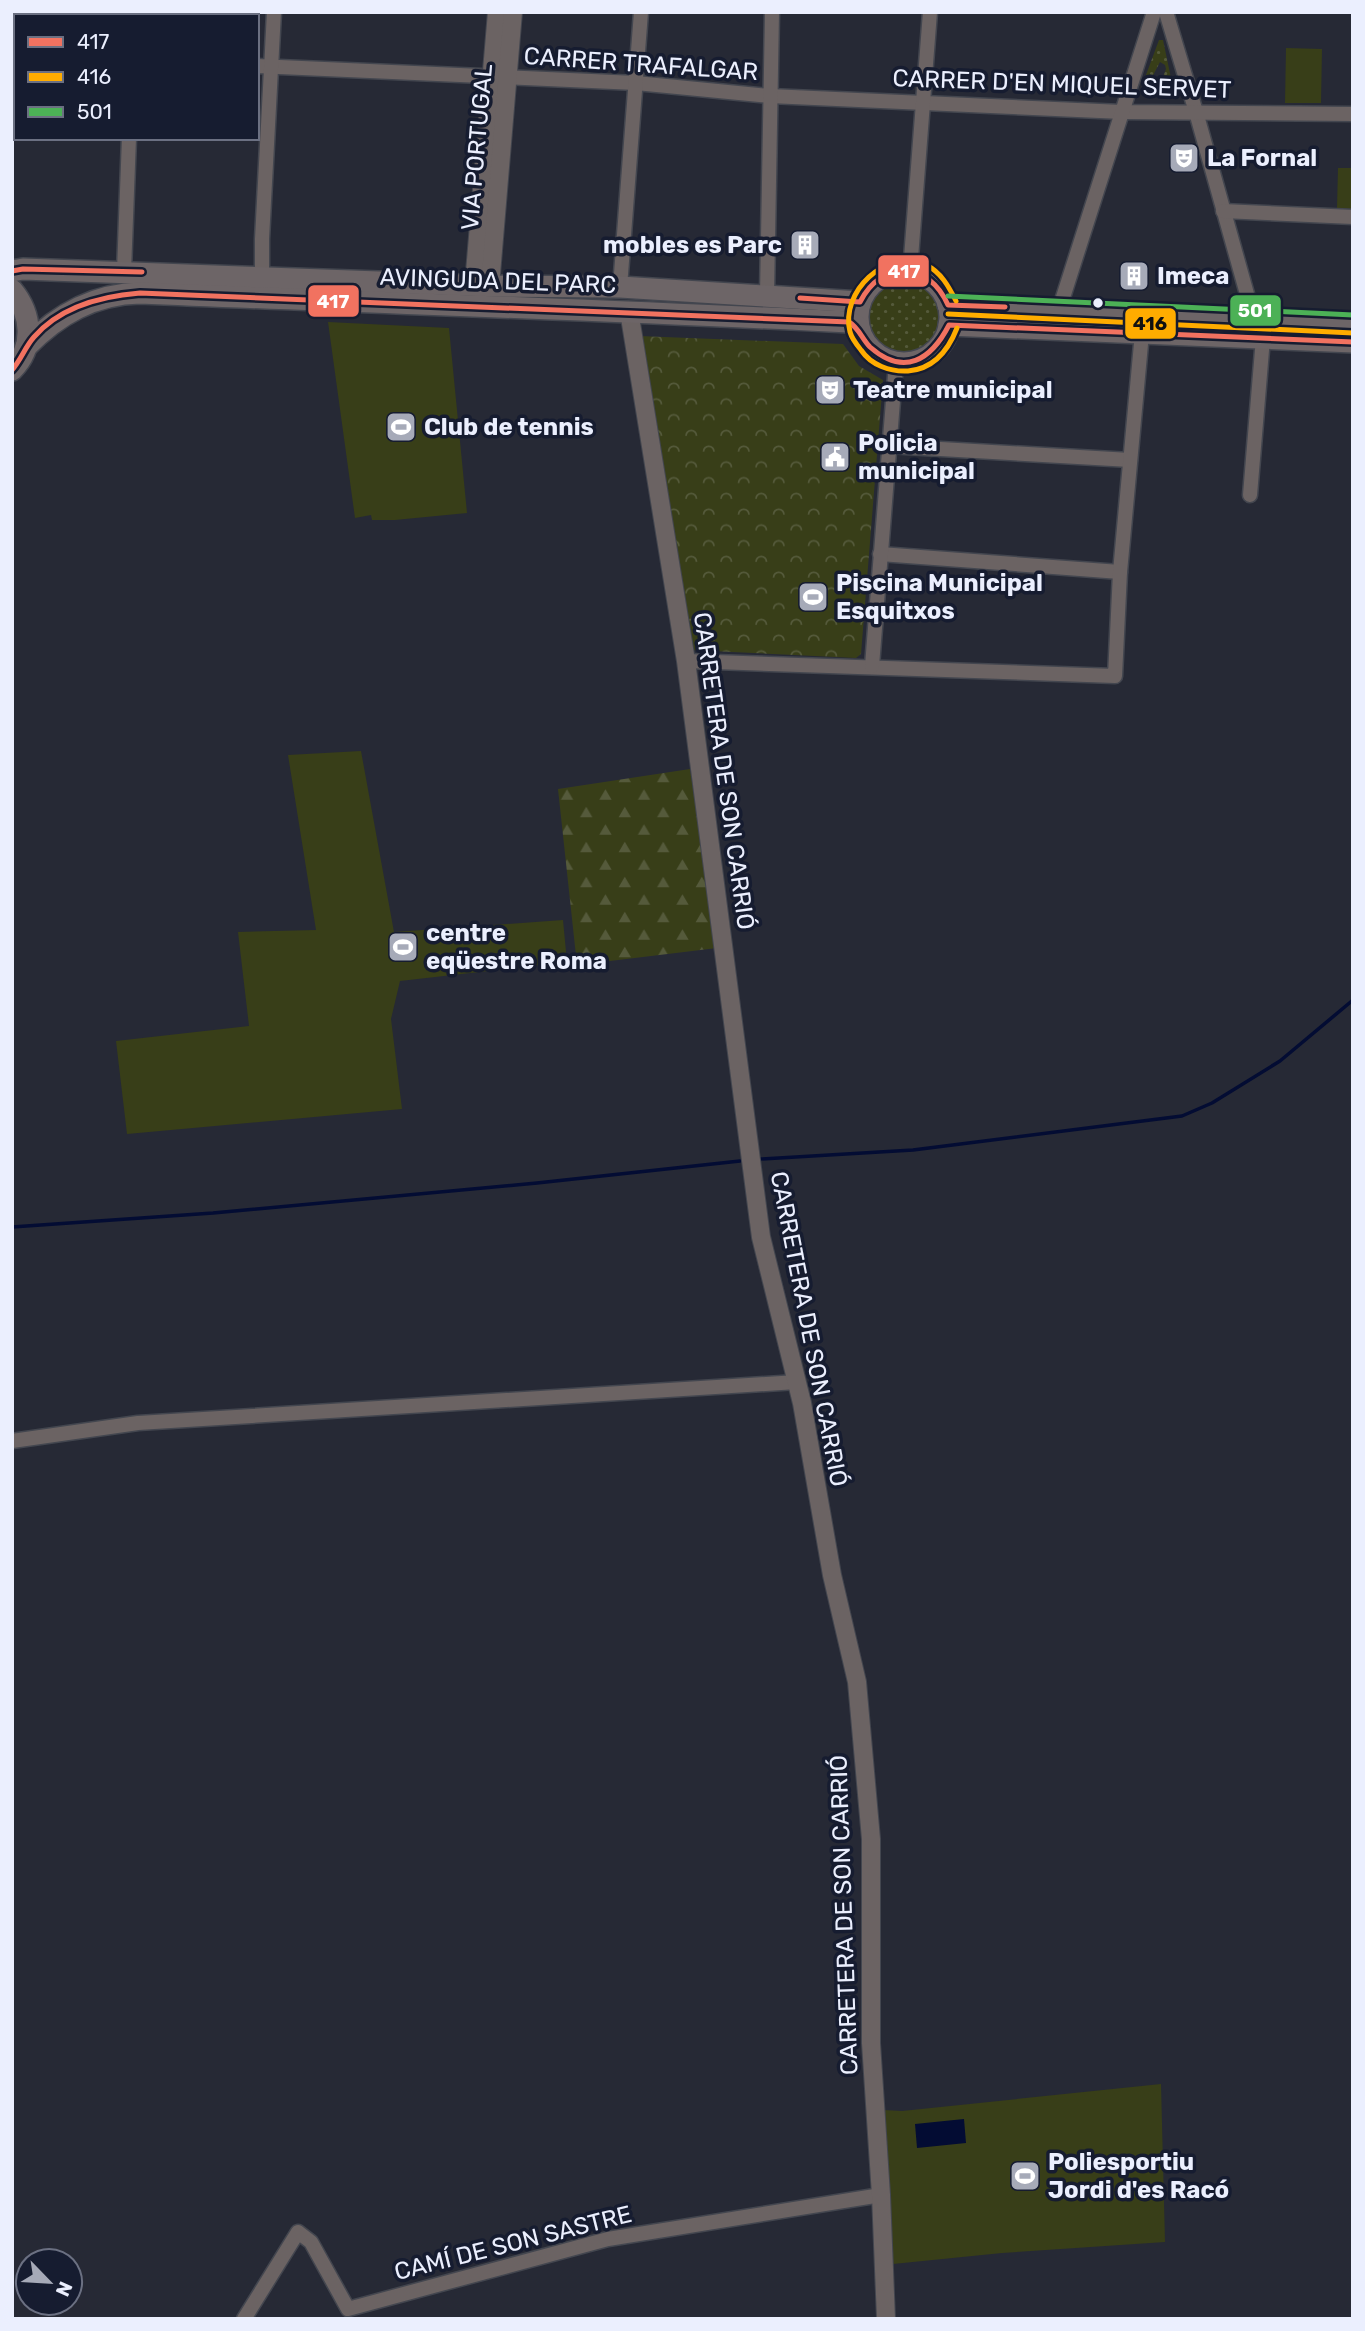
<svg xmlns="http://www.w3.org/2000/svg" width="1365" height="2331" font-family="Rubik,sans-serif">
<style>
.grass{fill:#383e18}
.forest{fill:url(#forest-firs)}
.park{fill:url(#park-crowns)}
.garden{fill:url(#garden-dots)}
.water{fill:#030c33}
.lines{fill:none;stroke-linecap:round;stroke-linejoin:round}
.stream{stroke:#030c33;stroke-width:3.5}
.minor-casing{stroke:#43464f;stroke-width:17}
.tertiary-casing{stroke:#43464f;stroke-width:20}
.secondary-casing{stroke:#43464f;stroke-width:24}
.minor{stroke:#6b6363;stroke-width:14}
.tertiary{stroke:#6b6363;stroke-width:18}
.secondary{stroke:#6d6567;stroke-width:21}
.bus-1-casing{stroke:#161c30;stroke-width:10}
.bus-2-casing{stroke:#161c30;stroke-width:10}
.bus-3-casing{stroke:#161c30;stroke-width:10}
.bus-1{stroke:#f17260;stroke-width:5}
.bus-2{stroke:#ffac00;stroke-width:5}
.bus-3{stroke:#4cb156;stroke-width:5}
.bus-dot{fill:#ebeffe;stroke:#161c30;stroke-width:2.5}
.labels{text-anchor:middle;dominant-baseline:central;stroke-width:7;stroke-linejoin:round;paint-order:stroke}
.street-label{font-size:24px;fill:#ebeffe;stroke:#161c30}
.poi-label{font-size:24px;font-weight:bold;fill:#ebeffe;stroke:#161c30;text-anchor:start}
.line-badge{stroke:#161c30;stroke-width:2.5}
.badge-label{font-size:19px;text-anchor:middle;font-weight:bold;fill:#fff}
.pale-badge-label{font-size:19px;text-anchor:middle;font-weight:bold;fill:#111}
</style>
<defs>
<pattern id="forest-firs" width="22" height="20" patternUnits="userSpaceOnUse" patternTransform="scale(1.75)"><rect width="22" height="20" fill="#383e18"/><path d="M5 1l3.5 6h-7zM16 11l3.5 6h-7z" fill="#555a3b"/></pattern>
<pattern id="park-crowns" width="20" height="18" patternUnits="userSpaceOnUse" patternTransform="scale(1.75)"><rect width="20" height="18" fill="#383e18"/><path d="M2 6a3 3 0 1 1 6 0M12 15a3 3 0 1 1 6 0" fill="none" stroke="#555a3b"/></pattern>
<pattern id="garden-dots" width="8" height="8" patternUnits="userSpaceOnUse" patternTransform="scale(1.75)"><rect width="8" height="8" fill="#383e18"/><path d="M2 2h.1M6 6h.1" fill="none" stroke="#555a3b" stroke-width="1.8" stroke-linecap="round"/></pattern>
</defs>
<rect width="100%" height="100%" fill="#262935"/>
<!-- grass -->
<g class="grass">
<path d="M 1286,48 L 1322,49 L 1321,103 L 1285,103 Z"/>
<path d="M 1338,168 L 1353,168 L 1353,209 L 1337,208 Z"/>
<path d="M 328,322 L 449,328 L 467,513 L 395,520 L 372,520 L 371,515 L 355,518 Z"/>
<path d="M 361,751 L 394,932 L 563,920 L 567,962 L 400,981 L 391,1019 L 402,1109 L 127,1134 L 116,1041 L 249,1026 L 238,932 L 316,930 L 288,755 Z"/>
<path d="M 1161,2084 L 1165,2242 L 1002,2253 L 893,2264 L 883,2110 L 902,2111 Z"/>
</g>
<!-- forest -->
<path class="forest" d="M 690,769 L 717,948 L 577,965 L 558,789 Z"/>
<!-- park -->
<path class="park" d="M 639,336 L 843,344 L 859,366 L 883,380 L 861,654 L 856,658 L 690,650 Z"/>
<!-- garden -->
<g class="garden">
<path d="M 1159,40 L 1163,40 L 1172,83 L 1167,83 L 1163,77 L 1166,69 L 1165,65 L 1160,62 L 1148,85 L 1143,83 Z"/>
<circle cx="904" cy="317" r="36"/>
</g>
<!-- water -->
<path class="water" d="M 964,2119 L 966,2143 L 917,2148 L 915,2124 Z"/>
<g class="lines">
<!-- stream -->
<g class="stream">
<path d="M 760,1159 L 913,1150 L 1182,1116 L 1212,1103 L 1280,1061 L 1353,1000"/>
<path d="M 12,1227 L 213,1213 L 537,1183 L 740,1161"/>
</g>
<!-- minor casing -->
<g class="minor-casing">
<g id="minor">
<path d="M 1166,12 L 1196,112 L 1254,319"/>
<path d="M 133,16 L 133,12"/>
<path d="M 12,56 L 16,56"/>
<path d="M 257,66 L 636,83 L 770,96 L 1122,112 L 1353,114"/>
<path d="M 1223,211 L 1353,217"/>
<path d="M 124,271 L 129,138"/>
<path d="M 910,271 L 930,12"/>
<path d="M 262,276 L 262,239 L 274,12"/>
<path d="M 620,287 L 641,12"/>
<path d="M 767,295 L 772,12"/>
<path d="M 1059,310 L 1154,12"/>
<path d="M 889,446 L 1130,460"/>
<path d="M 1250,495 L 1263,338"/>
<path d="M 880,554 L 1120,572"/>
<path d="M 686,661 L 1115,676 L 1120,572 L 1142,333"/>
<path d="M 872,666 L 896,363"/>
<path d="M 12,1441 L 138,1423 L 797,1382"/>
<path d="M 244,2319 L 298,2232 L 311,2242 L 348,2309 L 608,2239 L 881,2195"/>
</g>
</g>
<!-- tertiary casing -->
<g class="tertiary-casing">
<g id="tertiary">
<path d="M 474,284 L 497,12"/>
<path d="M 490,286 L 513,12"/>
<path d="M 629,311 L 686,661 L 761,1237 L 802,1403 L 832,1575 L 857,1682 L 871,1839 L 871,2043 L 881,2195 L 886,2319"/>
</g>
</g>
<!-- secondary casing -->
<g class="secondary-casing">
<g id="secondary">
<path d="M 12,271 L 23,269 L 490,286 L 620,287 L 860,302"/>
<circle cx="904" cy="317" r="46"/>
<path d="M 12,290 C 32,314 35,347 12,370"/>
<path d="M 948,305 L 1353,324"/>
<path d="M 949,325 L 1353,342"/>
<path d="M 26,347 C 58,314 94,294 140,293 C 376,303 613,310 849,322 L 858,327"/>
</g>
</g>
<!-- minor -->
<use href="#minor" class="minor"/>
<!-- tertiary -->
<use href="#tertiary" class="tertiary"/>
<!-- secondary -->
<use href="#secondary" class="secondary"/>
<!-- bus-1 casing -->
<g class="bus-1-casing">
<g id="bus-1">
<path d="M 12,271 L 23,269 L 142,272"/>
<path d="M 800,298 L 860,302 C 882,259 929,261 948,305 L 1005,307"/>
<path d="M 12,370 C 21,360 25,347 34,337 C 60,307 102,296 140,293 L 849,322 C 859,328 862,339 870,347 C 904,377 931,360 949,325 L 1353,342"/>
</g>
</g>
<!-- bus-2 casing -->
<g class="bus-2-casing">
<g id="bus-2">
<path d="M 956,301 C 949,287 941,272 926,265 C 885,248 840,292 850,332 C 852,339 857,345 861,350 C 871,365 890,372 908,371 C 934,369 948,351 957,328"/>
<path d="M 948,314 L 1353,333"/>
</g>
</g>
<!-- bus-3 casing -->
<g class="bus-3-casing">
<path id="bus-3" d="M 948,296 L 1353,315"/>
</g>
<!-- bus-1 -->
<use href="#bus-1" class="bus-1"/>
<!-- bus-2 -->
<use href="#bus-2" class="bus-2"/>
<!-- bus-3 -->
<use href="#bus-3" class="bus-3"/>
</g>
<!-- icons -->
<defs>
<g id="theatre-square" transform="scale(1.575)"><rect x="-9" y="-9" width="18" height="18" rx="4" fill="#a6aab8" stroke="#161c30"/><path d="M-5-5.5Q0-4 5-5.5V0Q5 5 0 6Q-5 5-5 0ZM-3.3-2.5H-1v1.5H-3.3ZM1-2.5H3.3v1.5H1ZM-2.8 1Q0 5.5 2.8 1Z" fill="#fff"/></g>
<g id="building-square" transform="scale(1.575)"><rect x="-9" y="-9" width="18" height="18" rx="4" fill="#a6aab8" stroke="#161c30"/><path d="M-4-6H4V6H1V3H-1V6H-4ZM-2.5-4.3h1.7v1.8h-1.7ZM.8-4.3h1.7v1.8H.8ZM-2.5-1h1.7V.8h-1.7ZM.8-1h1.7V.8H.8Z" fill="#fff"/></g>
<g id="stadium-square" transform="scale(1.575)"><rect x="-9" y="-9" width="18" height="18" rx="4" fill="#a6aab8" stroke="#161c30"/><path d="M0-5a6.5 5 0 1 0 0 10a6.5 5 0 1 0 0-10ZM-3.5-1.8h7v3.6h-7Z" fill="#fff"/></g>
<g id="civic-square" transform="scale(1.575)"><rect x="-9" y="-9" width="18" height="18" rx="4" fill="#a6aab8" stroke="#161c30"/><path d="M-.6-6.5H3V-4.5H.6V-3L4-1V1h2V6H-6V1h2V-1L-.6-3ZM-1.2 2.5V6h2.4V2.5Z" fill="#fff"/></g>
</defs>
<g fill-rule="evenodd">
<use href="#theatre-square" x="1184" y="158"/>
<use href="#building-square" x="805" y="245"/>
<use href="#building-square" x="1134" y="276"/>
<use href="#theatre-square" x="830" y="390"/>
<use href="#stadium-square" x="401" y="427"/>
<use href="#civic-square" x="835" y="457"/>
<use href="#stadium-square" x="813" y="597"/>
<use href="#stadium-square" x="403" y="947"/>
<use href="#stadium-square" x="1025" y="2176"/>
</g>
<!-- markers -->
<circle class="bus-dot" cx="1098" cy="303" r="6"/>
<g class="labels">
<!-- street labels -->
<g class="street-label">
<text transform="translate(641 64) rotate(4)">CARRER TRAFALGAR</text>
<text transform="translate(1062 84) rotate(2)">CARRER D'EN MIQUEL SERVET</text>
<text transform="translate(477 147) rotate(-85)">VIA PORTUGAL</text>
<text transform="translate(498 281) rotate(2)">AVINGUDA DEL PARC</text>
<text transform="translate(724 771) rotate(82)">CARRETERA DE SON CARRIÓ</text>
<text transform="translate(809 1329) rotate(79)">CARRETERA DE SON CARRIÓ</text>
<text transform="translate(844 1915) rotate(-92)">CARRETERA DE SON CARRIÓ</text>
<text transform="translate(513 2243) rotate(-14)">CAMÍ DE SON SASTRE</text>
</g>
<!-- poi labels -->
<g class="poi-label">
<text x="1207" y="158">La Fornal</text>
<text x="782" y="245" text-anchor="end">mobles es Parc</text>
<text x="1157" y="276">Imeca</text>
<text x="853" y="390">Teatre municipal</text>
<text x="424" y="427">Club de tennis</text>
<text x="858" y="443">Policia<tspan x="858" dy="28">municipal</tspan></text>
<text x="836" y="583">Piscina Municipal<tspan x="836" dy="28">Esquitxos</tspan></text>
<text x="426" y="933">centre<tspan x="426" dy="28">eqüestre Roma</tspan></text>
<text x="1048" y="2162">Poliesportiu<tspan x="1048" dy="28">Jordi d'es Racó</tspan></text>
</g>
</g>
<g class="line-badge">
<rect x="877" y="254" width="53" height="34" rx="7" fill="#f17260"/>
<rect x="307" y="284" width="53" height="34" rx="7" fill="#f17260"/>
<rect x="1229" y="294" width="53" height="33" rx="7" fill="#4cb156"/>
<rect x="1124" y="307" width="53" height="33" rx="7" fill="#ffac00"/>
</g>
<g class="badge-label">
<text x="904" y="278">417</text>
<text x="333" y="308">417</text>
<text x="1255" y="317">501</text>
</g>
<g class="pale-badge-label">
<text x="1150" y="330">416</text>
</g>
<!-- border -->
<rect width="1365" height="2331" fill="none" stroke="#ebeffe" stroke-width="28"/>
<!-- legend -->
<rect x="14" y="14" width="245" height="126" fill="#161c30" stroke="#6b7082" stroke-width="2"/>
<rect x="28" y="37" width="35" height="10" fill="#f17260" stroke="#6b7082" stroke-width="2"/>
<text x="77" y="49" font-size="21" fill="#ebeffe">417</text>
<rect x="28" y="72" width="35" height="10" fill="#ffac00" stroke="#6b7082" stroke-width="2"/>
<text x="77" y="84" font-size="21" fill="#ebeffe">416</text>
<rect x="28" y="107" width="35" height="10" fill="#4cb156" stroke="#6b7082" stroke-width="2"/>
<text x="77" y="119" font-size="21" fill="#ebeffe">501</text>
<!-- north arrow -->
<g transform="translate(49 2282) rotate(115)"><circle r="33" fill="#161c30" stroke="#6b7082" stroke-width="2"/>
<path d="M0-5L12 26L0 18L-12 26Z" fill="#a6aab8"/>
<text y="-10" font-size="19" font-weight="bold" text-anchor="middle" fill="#ebeffe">N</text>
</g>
</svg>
